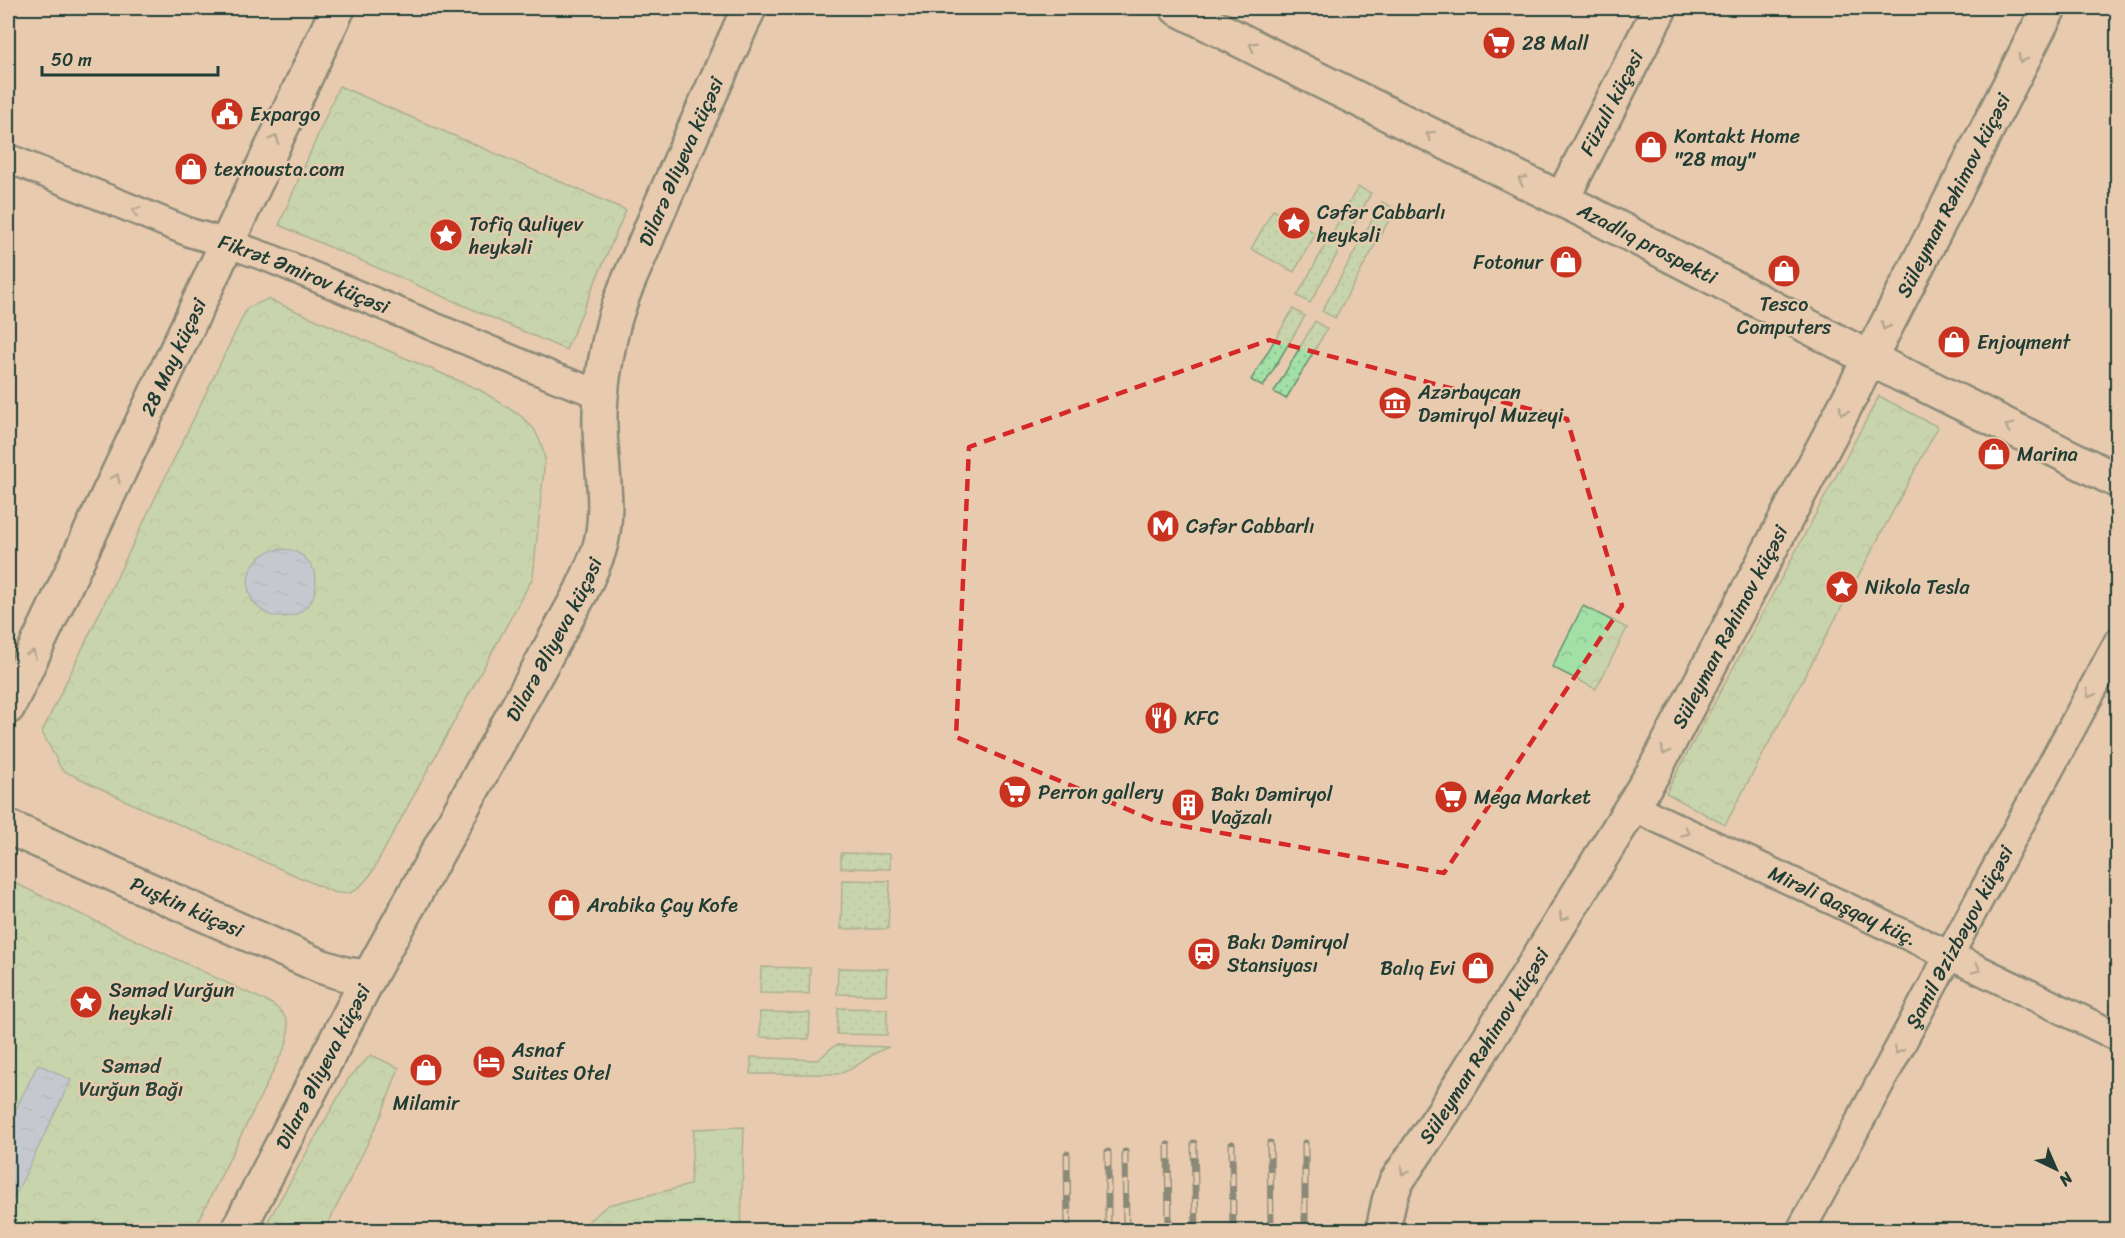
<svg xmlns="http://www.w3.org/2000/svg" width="2125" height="1238" font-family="Sriracha,sans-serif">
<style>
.grass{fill:url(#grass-dots);stroke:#618e6d;stroke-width:1.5}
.forest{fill:url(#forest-crowns);stroke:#618e6d;stroke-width:1.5}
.water{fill:url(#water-ripples);stroke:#6a90a8;stroke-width:1.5}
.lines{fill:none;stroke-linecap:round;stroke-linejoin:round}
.street-casing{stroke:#1f3d34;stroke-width:32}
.secondary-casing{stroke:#1f3d34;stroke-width:38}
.primary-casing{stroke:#1f3d34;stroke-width:38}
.street{stroke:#e8cbaf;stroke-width:27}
.secondary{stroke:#e8cbaf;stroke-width:33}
.primary{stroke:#e8cbaf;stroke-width:33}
.rail-casing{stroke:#1f3d34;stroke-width:7}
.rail{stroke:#e8cbaf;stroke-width:4.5;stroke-dasharray:14;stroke-linecap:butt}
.oneway{stroke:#797d6b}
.marked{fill:none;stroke:#d62828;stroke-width:4.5;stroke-dasharray:12 8;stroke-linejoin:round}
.labels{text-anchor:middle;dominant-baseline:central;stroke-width:4.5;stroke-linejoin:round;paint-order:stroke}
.poi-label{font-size:20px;fill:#1f3d34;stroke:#e8cbaf;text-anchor:start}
.street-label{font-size:20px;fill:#1f3d34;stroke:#e8cbaf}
.park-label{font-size:20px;fill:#26453a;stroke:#e8cbaf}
</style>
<defs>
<pattern id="grass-dots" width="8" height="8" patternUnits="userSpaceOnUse" patternTransform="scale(1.5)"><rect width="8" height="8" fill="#a3e0a6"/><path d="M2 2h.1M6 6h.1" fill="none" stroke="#8cc190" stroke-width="1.8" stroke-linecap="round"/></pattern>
<pattern id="forest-crowns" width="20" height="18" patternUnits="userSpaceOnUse" patternTransform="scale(1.5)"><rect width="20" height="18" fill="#a3e0a6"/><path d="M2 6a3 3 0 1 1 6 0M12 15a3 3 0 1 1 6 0" fill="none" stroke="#8cc190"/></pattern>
<pattern id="water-ripples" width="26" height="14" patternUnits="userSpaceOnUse" patternTransform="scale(1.5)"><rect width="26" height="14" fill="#9cc8f6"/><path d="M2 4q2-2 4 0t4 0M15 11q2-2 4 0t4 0" fill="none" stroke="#7fa4c8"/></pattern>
</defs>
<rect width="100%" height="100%" fill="#e8cbaf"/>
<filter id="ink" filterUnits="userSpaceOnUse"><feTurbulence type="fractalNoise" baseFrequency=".0167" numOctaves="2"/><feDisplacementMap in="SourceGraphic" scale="12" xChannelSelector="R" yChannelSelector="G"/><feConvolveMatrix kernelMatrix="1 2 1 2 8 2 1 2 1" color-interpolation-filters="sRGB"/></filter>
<g filter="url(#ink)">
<!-- grass -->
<g class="grass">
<path d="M 1358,187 L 1371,193 L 1310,303 L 1297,296 Z"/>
<path d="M 1382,202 L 1395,209 L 1335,318 L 1322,311 Z"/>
<path d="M 1273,210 L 1285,216 L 1279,226 L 1298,236 L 1304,227 L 1316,233 L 1294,272 L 1251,249 Z"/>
<path d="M 1293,309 L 1305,316 L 1263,387 L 1251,380 Z"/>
<path d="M 1315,321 L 1327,329 L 1286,399 L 1274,392 Z"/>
<path d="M 841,853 L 890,854 L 890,869 L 841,868 Z"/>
<path d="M 842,880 L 890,881 L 888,929 L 841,929 Z"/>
<path d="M 761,967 L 810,968 L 809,994 L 760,993 Z"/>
<path d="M 838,968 L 888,969 L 887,995 L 837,994 Z"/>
<path d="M 838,1008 L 887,1009 L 887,1035 L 837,1034 Z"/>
<path d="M 760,1012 L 810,1013 L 809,1039 L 760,1037 Z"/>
<path d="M 837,1045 L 889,1047 C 869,1053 857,1070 837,1074 L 751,1074 L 751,1057 L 817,1060 C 825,1056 828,1048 837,1045 Z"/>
</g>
<!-- forest -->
<g class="forest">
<path d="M 339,86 L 626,210 L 566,350 L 279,225 Z"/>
<path d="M 268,299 L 480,390 L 521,416 L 534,429 L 541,443 L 545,458 L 533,577 L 371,874 C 359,889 353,897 333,892 L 135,805 L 62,770 L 42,732 L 247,308 Z"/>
<path d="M 1879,396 L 1938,427 L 1725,825 L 1666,793 Z"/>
<path d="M 1583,606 L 1627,628 L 1596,689 L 1552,667 Z"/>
<path d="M 8,880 L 272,1004 C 289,1016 291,1026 286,1045 L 194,1230 L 8,1230 Z"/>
<path d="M 371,1055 L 399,1068 L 381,1116 L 325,1230 L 263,1230 L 349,1078 Z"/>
<path d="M 744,1127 L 741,1230 L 578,1230 L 608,1205 L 690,1185 L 694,1129 Z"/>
</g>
<!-- water -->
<g class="water">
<circle cx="282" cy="583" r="34"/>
<path d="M 38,1064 L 71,1080 L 8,1210 L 8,1125 Z"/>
</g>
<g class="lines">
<!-- street casing -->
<g class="street-casing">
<g id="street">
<path id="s1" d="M 8,158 L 191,233 L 227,243 L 272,259 L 556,378 L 600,394"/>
<path id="s2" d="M 1633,807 L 1949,955 L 2118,1037"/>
<path id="s3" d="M 1801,1230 L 2118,642"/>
</g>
</g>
<!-- secondary casing -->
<g class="secondary-casing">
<g id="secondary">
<path id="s4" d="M 8,707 L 338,8"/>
<path id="s5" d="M 8,827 L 320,966 L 345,974 L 369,977"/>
<path id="s6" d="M 238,1230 L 369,977 L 581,592 C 587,578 594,565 599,550 C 611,511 601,468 600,428 C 599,396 604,365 611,334 C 618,300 635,268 648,236 C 680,159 715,84 749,8"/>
<path id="s7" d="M 1383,1230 L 1389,1201 L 1396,1182 L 1444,1111 L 1653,773 L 1853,391 L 2049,8"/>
</g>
</g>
<!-- primary casing -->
<g class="primary-casing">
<g id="primary">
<path id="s8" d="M 1177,8 L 1305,73 L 1591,214 L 1900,374 L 1923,384 L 2118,481"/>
<path id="s9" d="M 1562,199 L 1660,8"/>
</g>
</g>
<!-- street -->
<use href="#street" class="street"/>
<!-- secondary -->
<use href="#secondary" class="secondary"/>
<!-- primary -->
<use href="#primary" class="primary"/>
<!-- rail casing -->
<g class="rail-casing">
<g id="rail">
<path d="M 1194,1143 L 1196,1230"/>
<path d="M 1270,1143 L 1271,1230"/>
<path d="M 1305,1143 L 1305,1230"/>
<path d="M 1232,1144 L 1233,1230"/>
<path d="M 1168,1145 L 1169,1230"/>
<path d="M 1108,1152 L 1108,1230"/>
<path d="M 1125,1152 L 1126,1230"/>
<path d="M 1067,1154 L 1068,1230"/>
</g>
</g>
<!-- rail -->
<use href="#rail" class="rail"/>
</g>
<!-- one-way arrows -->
<defs><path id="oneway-chevron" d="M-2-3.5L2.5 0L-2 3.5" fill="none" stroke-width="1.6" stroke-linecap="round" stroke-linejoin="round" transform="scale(1.5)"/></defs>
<g class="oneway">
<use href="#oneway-chevron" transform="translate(1253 46) rotate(-153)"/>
<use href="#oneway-chevron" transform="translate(2022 59) rotate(117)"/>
<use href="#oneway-chevron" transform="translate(1430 135) rotate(-154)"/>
<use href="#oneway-chevron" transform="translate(275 139) rotate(-65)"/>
<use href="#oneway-chevron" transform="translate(1522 180) rotate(-154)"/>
<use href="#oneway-chevron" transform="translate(136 211) rotate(-158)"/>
<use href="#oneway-chevron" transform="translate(1885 326) rotate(117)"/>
<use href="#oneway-chevron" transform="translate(1843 411) rotate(118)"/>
<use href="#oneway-chevron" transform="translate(2009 427) rotate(-153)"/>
<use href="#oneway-chevron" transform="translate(116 478) rotate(-65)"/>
<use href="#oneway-chevron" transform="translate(32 654) rotate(-65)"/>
<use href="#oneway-chevron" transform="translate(2090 694) rotate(118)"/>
<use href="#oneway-chevron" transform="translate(1665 751) rotate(118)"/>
<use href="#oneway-chevron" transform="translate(1686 832) rotate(24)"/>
<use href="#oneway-chevron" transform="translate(1563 917) rotate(123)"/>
<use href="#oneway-chevron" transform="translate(1977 969) rotate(26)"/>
<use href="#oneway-chevron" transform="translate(1898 1050) rotate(118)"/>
<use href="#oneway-chevron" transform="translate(1404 1171) rotate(124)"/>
</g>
</g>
<!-- marked area -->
<path d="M0 0H2125V1238H0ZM 1269,340 L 1567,419 L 1622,606 L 1444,873 L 1155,821 L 956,737 L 969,447 Z" fill="#e8cbaf" fill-opacity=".55" fill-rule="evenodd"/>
<path class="marked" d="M 1269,340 L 1567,419 L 1622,606 L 1444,873 L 1155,821 L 956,737 L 969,447 Z"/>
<!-- icons -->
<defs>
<g id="supermarket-disc" transform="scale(1.725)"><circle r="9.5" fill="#c8321e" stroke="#e8cbaf"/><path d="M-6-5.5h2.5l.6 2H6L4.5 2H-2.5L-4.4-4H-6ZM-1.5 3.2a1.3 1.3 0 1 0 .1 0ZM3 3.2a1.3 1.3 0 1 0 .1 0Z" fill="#fff"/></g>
<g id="civic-disc" transform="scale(1.725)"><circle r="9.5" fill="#c8321e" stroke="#e8cbaf"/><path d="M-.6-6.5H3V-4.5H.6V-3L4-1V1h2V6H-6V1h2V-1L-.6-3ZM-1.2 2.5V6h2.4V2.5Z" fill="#fff"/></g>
<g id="shop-disc" transform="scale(1.725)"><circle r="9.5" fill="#c8321e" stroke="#e8cbaf"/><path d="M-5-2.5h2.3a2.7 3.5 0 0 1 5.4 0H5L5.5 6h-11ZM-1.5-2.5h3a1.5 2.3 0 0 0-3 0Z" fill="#fff"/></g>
<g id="sight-disc" transform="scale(1.725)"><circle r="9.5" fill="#c8321e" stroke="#e8cbaf"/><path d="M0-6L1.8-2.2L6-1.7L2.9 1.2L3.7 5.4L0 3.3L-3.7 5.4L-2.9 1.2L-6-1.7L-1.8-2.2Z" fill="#fff"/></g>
<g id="museum-disc" transform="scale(1.725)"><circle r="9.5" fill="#c8321e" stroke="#e8cbaf"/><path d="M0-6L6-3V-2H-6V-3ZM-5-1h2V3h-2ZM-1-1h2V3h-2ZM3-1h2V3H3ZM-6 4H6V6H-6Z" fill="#fff"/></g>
<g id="metro-disc" transform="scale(1.725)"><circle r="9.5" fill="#c8321e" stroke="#e8cbaf"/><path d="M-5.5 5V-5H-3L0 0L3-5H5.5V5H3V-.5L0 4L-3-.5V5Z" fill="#fff"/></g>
<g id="restaurant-disc" transform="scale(1.725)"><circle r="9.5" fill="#c8321e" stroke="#e8cbaf"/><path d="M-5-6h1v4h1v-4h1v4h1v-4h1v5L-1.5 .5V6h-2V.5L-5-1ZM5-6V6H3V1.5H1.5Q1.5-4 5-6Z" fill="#fff"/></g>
<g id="building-disc" transform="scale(1.725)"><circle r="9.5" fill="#c8321e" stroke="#e8cbaf"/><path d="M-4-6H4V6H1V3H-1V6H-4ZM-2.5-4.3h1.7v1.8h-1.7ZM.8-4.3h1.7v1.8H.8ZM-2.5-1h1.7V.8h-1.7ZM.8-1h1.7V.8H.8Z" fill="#fff"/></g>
<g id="station-disc" transform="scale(1.725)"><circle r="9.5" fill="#c8321e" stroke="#e8cbaf"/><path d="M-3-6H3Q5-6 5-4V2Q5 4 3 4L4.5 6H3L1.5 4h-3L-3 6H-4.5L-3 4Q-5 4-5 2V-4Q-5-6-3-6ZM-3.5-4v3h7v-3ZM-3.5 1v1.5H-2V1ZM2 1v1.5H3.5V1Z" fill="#fff"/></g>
<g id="hotel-disc" transform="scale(1.725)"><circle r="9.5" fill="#c8321e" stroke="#e8cbaf"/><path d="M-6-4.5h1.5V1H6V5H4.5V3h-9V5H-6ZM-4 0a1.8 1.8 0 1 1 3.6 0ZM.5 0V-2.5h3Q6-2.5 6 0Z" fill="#fff"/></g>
</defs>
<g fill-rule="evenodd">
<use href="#supermarket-disc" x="1499" y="43"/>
<use href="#civic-disc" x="227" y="114"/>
<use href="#shop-disc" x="1651" y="147"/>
<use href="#shop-disc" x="191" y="169"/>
<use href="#sight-disc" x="1294" y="223"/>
<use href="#sight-disc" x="446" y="235"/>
<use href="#shop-disc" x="1566" y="262"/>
<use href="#shop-disc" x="1784" y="271"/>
<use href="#shop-disc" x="1954" y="342"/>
<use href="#museum-disc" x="1395" y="403"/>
<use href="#shop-disc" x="1994" y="454"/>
<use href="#metro-disc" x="1163" y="526"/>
<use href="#sight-disc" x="1842" y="587"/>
<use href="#restaurant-disc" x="1161" y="718"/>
<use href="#supermarket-disc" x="1015" y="792"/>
<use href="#supermarket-disc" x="1451" y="797"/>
<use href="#building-disc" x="1188" y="805"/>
<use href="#shop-disc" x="564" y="905"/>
<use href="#station-disc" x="1204" y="954"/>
<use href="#shop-disc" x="1478" y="968"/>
<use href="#sight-disc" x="86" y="1002"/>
<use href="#hotel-disc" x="489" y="1062"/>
<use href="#shop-disc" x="426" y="1070"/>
</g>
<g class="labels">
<!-- poi labels -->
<g class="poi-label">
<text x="1522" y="43">28 Mall</text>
<text x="250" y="114">Expargo</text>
<text x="1674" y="136">Kontakt Home<tspan x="1674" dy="23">"28 may"</tspan></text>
<text x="214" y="169">texnousta.com</text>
<text x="1317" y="212">Cəfər Cabbarlı<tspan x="1317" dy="23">heykəli</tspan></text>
<text x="469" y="224">Tofiq Quliyev<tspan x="469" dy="23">heykəli</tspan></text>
<text x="1543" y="262" text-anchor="end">Fotonur</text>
<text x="1784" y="304" text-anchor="middle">Tesco<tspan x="1784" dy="23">Computers</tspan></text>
<text x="1977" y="342">Enjoyment</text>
<text x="1418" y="392">Azərbaycan<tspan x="1418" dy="23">Dəmiryol Muzeyi</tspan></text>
<text x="2017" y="454">Marina</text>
<text x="1186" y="526">Cəfər Cabbarlı</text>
<text x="1865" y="587">Nikola Tesla</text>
<text x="1184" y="718">KFC</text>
<text x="1038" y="792">Perron gallery</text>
<text x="1211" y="794">Bakı Dəmiryol<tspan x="1211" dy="23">Vağzalı</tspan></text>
<text x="1474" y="797">Mega Market</text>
<text x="587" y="905">Arabika Çay Kofe</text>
<text x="1227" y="942">Bakı Dəmiryol<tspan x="1227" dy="23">Stansiyası</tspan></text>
<text x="1455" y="968" text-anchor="end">Balıq Evi</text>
<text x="109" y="990">Səməd Vurğun<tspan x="109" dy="23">heykəli</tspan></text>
<text x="512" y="1050">Asnaf<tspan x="512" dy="23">Suites Otel</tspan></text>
<text x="426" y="1103" text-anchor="middle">Milamir</text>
</g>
<!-- street labels -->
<g class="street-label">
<text stroke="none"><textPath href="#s9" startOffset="108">Füzuli küçəsi</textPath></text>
<text stroke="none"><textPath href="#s6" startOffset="1174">Dilarə Əliyeva küçəsi</textPath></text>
<text stroke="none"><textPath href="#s7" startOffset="1184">Süleyman Rəhimov küçəsi</textPath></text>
<text stroke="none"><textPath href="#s8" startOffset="526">Azadlıq prospekti</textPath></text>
<text stroke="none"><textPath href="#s1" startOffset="318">Fikrət Əmirov küçəsi</textPath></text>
<text stroke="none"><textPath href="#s4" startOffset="387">28 May küçəsi</textPath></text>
<text stroke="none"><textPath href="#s7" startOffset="698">Süleyman Rəhimov küçəsi</textPath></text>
<text stroke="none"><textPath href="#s6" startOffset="670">Dilarə Əliyeva küçəsi</textPath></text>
<text stroke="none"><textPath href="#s2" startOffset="232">Mirəli Qaşqay küç.</textPath></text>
<text stroke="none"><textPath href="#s5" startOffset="196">Puşkin küçəsi</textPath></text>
<text stroke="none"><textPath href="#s3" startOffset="333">Şamil Əzizbəyov küçəsi</textPath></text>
<text stroke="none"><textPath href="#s7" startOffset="212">Süleyman Rəhimov küçəsi</textPath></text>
<text stroke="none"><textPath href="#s6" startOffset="184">Dilarə Əliyeva küçəsi</textPath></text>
</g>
<!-- park labels -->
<g class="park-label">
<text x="131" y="1066">Səməd<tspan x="131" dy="23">Vurğun Bağı</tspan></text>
</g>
</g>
<!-- margin -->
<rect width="2125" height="1238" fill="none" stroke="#e8cbaf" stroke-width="30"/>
<rect x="15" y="15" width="2095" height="1208" fill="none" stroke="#1f3d34" stroke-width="2" filter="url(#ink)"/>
<!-- north arrow -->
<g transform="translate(2056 1169) rotate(136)" stroke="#e8cbaf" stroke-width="4.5" paint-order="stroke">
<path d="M0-4.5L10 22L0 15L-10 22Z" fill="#1f3d34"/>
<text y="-9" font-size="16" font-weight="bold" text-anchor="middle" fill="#1f3d34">N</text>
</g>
<!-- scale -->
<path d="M42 66v9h176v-9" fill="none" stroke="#1f3d34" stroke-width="3"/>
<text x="51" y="66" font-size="18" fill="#1f3d34" stroke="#e8cbaf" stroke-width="4.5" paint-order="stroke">50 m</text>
</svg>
